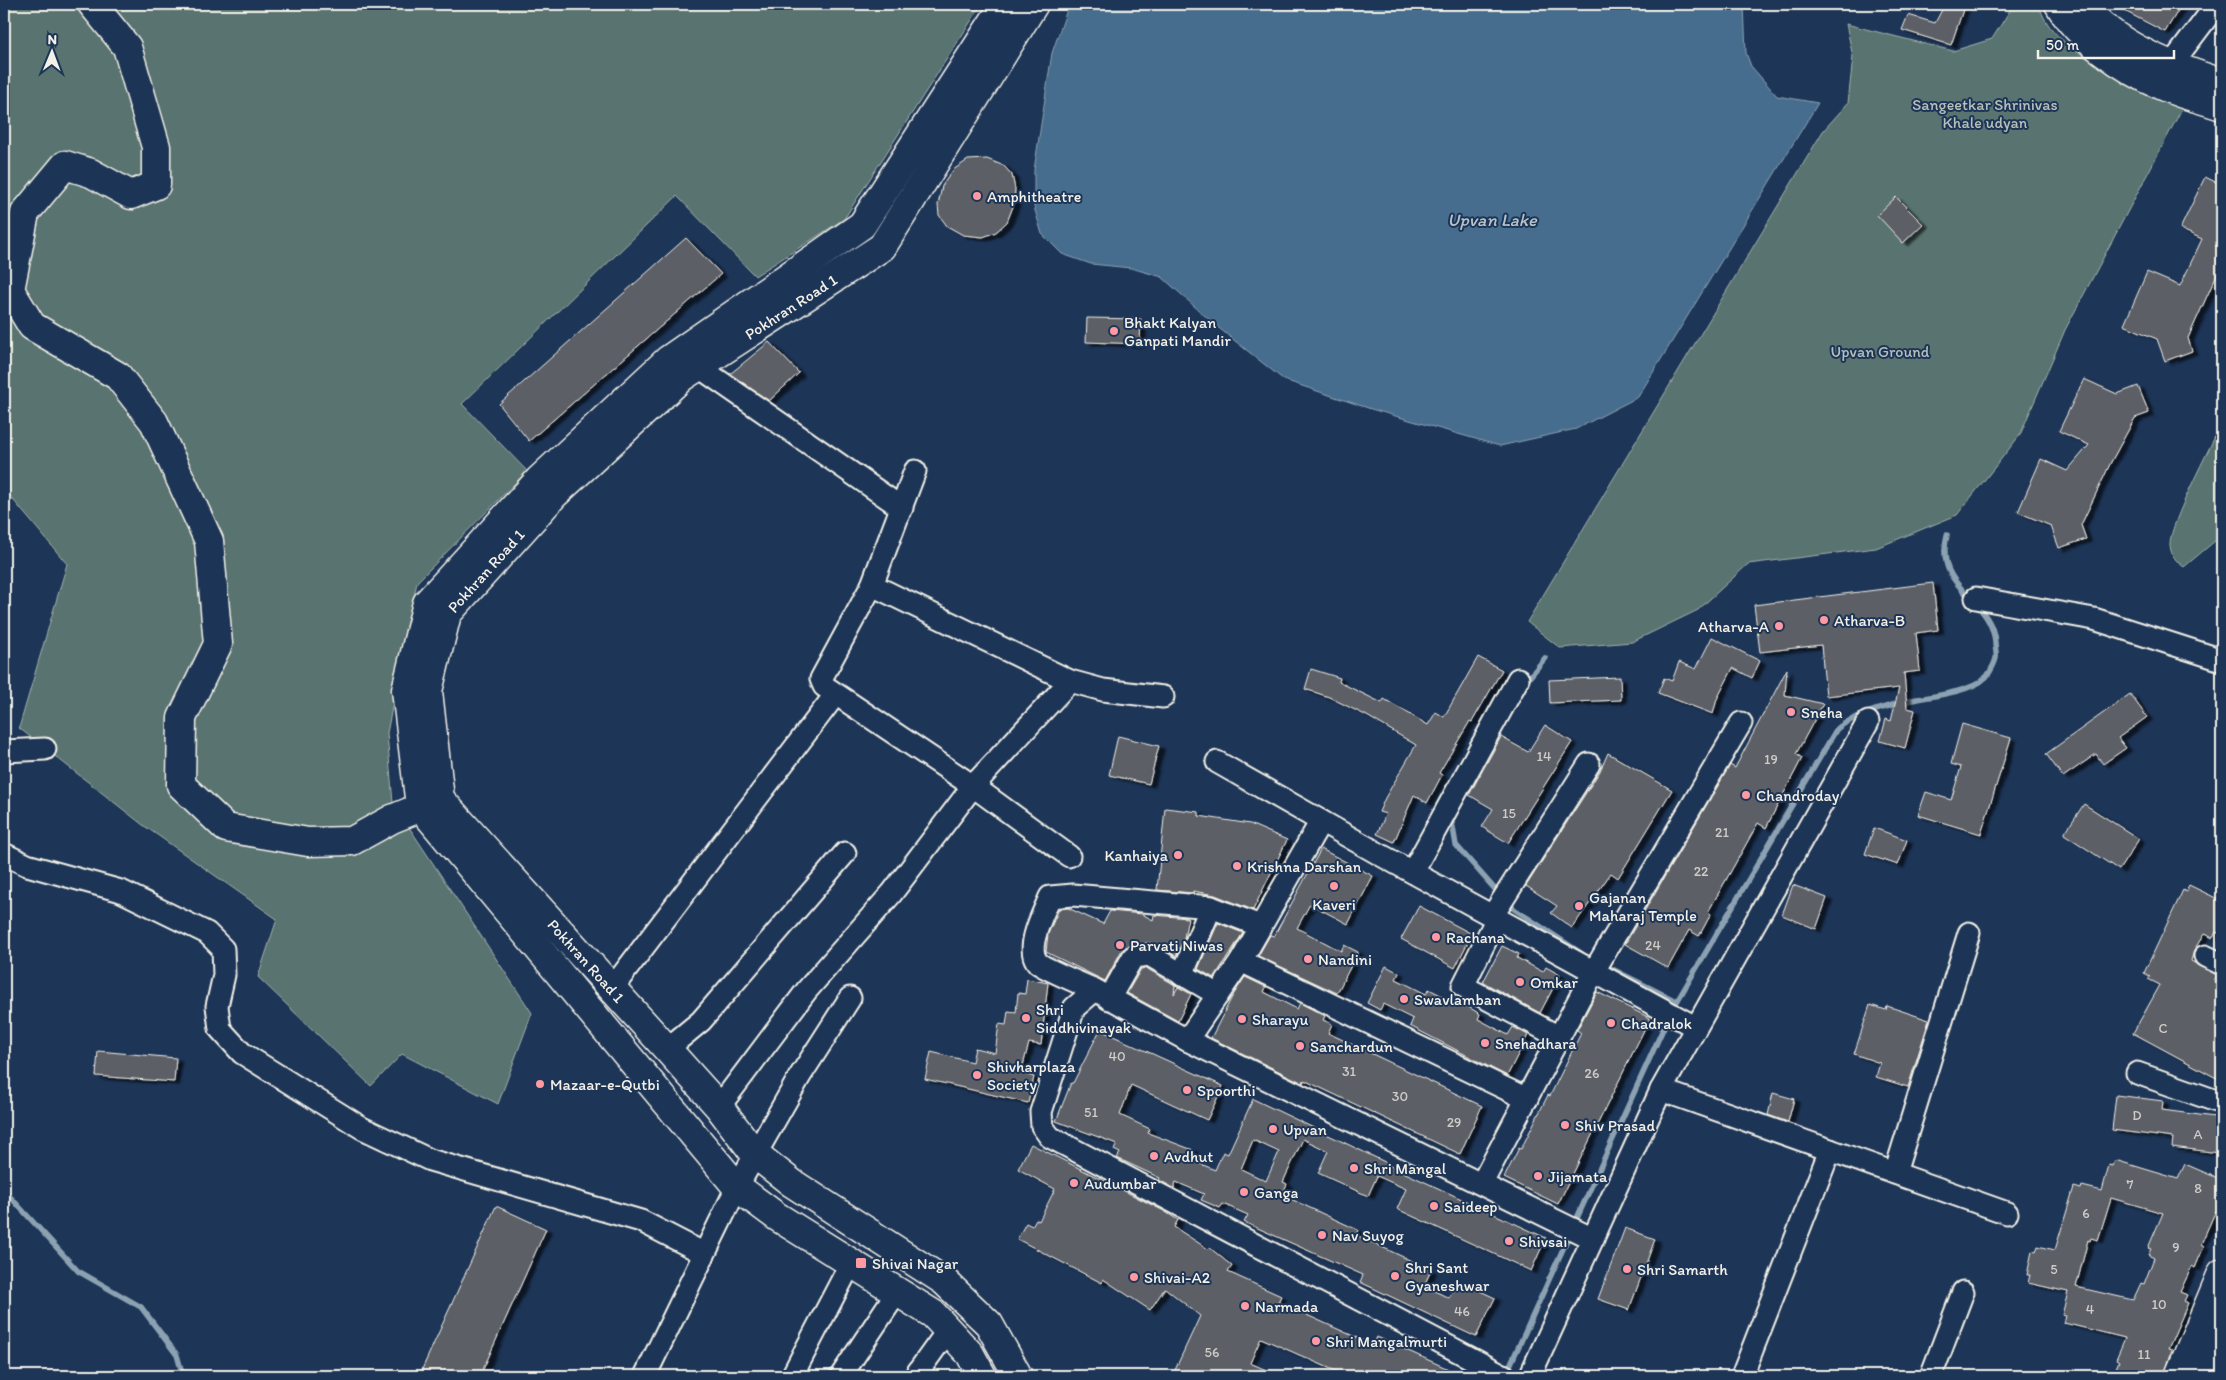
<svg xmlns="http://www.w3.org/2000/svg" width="2226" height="1380" font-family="Itim,sans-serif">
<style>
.green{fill:#597370;stroke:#a6b2ac}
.water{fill:#476d8e;stroke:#8ca2b2}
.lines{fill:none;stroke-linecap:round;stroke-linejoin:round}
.stream{stroke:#8ca2b2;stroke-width:5.5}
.building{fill:#5c5f66;stroke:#f4f1e8;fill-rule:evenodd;filter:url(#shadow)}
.street-casing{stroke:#f4f1e8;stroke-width:25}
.secondary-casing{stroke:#f4f1e8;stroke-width:31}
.street{stroke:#1d3557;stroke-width:21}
.secondary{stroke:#1d3557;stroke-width:28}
.poi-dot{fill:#ff9aa2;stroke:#1d3557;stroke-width:2}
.labels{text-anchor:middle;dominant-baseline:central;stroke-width:4;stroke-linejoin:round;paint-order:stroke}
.number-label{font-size:14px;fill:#ceccc8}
.park-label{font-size:16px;fill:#b6bfb8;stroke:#1d3557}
.poi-label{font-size:16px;fill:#f4f1e8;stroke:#1d3557;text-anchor:start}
.street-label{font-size:16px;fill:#f4f1e8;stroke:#1d3557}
.water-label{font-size:18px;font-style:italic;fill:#b7c3c8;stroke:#1d3557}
</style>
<defs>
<filter id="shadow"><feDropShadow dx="5.5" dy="3" stdDeviation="1" flood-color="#0009"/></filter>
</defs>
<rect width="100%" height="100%" fill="#1d3557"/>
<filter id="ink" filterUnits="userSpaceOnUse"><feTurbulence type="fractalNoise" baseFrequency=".02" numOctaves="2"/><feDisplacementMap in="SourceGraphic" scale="10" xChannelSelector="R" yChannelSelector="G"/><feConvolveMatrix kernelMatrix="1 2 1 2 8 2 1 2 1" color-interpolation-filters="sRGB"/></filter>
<g filter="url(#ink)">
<!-- green -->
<g class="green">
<path d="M 4,4 L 982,4 L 844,219 L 755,276 L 677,196 L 462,404 L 527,471 L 417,582 L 387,733 L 393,803 L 532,1013 L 498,1104 L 402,1054 L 371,1086 L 258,977 L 277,919 L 143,825 L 19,728 L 67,564 L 4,489 Z"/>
<path d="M 2014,4 L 2039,4 C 2050,55 2142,83 2185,103 L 2065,330 L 2020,435 L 1957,515 L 1876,548 L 1748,564 L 1698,610 L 1632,642 L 1560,648 L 1527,622 L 1823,131 L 1848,103 L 1853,57 L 1846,24 L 1953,51 L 1992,39 Z"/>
<path d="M 2222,422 L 2222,535 L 2184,567 C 2176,561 2171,556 2170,545 C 2168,527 2212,444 2222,422 Z"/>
</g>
<!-- water -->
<path class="water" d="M 1069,4 L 1744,4 L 1746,53 L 1751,66 L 1777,96 L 1818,103 L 1638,397 L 1576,429 L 1500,446 L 1371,409 L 1284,380 L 1215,325 L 1162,277 L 1131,268 L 1091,264 L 1062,254 L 1042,234 L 1034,207 L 1034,170 L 1052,53 Z"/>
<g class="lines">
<!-- stream -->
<g class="stream">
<path d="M 1524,684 L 1545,658"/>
<path d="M 1451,816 L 1456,845 L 1500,895"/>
<path d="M 1507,901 L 1514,909 L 1581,953"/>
<path d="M 1602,964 L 1676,1001"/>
<path d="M 1672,1010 L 1836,730 C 1852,715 1894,704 1917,699 C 1934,696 1973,691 1985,678 C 1989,675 1995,663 1996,658 C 1997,654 1995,648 1995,643 C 1992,596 1933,591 1947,535"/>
<path d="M 4,1190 L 78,1271 L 141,1307 L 177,1355 L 183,1376"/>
<path d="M 1507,1372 L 1668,1018"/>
</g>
</g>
<!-- building -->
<g class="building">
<path d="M 1945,4 L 1965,4 L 1951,45 L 1902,30 L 1908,15 L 1935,23 Z"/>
<path d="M 2111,4 L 2182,4 L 2165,32 Z"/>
<path d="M 987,159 L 1004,166 L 1012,175 L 1015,189 L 1014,204 L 1007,222 L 996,232 L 983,237 L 963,235 L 947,226 L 939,215 L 938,205 L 942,186 L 953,170 L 968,160 Z"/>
<path d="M 2205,177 L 2222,185 L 2222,276 L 2217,274 L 2188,338 L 2192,351 L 2165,361 L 2157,339 L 2124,325 L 2147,272 L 2180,286 L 2202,239 L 2180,229 Z"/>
<path d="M 1896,197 L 1923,224 L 1903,243 L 1877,215 Z"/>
<path d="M 686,238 L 721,274 L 529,441 L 499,404 Z"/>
<path d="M 1087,318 L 1141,319 L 1140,344 L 1086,342 Z"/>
<path d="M 769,342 L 799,373 L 769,401 L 730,374 Z"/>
<path d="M 2084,379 L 2117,394 L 2138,386 L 2149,413 L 2135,418 L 2111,462 L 2081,525 L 2086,539 L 2059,548 L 2051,526 L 2018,512 L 2041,459 L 2067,471 L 2089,445 L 2059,431 Z"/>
<path d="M 1933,583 L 1938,630 L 1916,633 L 1920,671 L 1904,673 L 1907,708 L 1915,710 L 1905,748 L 1880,741 L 1886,719 L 1891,721 L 1899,688 L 1826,696 L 1821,645 L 1760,652 L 1754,605 Z"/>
<path d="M 1712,637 L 1760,661 L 1752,678 L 1733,668 L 1717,699 L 1713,714 L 1658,693 L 1664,678 L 1672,681 L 1679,662 L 1696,669 Z"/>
<path d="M 1478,657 L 1502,670 L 1472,722 L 1470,721 L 1439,773 L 1442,775 L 1427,803 L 1414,795 L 1394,842 L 1377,834 L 1386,814 L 1379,812 L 1385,798 L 1416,745 L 1367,716 L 1329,697 L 1305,689 L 1311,669 L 1340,678 L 1339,682 L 1382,703 L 1384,699 L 1428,725 L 1436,712 L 1444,717 Z"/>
<path d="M 1787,669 L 1785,695 L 1823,704 L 1796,754 L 1802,758 L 1766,828 L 1758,823 L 1708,912 L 1711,914 L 1699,936 L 1689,930 L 1668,968 L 1625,944 L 1730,765 L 1735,768 Z"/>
<path d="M 1620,677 L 1621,700 L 1550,703 L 1549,680 Z"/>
<path d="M 2130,694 L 2147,717 L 2118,738 L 2126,748 L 2103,764 L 2096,754 L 2063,777 L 2046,754 Z"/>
<path d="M 1962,724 L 2011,738 L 1981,834 L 1918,815 L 1926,792 L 1951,800 L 1961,767 L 1951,764 Z"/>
<path d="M 1545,725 L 1572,742 L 1508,843 L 1482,827 L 1493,809 L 1469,795 L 1501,737 L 1528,752 Z"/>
<path d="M 1118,736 L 1159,746 L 1149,784 L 1109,775 Z"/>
<path d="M 1608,753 L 1672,790 L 1618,878 L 1611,873 L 1572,928 L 1551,913 L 1557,906 L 1526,886 L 1600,771 Z"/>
<path d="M 2084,804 L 2139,839 L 2119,870 L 2064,834 Z"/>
<path d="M 1165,808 L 1199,812 L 1199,816 L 1250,824 L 1287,840 L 1253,910 L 1215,895 L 1193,891 L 1193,893 L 1157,890 Z"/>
<path d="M 1874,828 L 1907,840 L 1898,865 L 1865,854 Z"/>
<path d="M 1321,849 L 1373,876 L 1348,924 L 1310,904 L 1297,928 L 1341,951 L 1344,945 L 1358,952 L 1337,993 L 1258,956 L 1270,935 L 1274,936 Z"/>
<path d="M 1793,885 L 1827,898 L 1816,929 L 1782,915 Z"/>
<path d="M 2189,885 L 2222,901 L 2222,935 L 2216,932 L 2213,938 L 2204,934 L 2194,950 L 2191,961 L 2217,975 L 2214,981 L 2222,985 L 2222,1081 L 2133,1033 L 2160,985 L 2148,979 L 2150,976 L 2144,973 L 2183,890 L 2186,892 Z"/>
<path d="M 1419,906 L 1472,934 L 1455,968 L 1401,939 Z"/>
<path d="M 1068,908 L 1103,924 L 1110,911 L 1142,914 L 1153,920 L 1154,915 L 1188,918 L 1184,938 L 1176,956 L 1155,944 L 1131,945 L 1122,950 L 1105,981 L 1046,952 L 1048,934 L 1059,909 Z"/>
<path d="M 1218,923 L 1243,933 L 1214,978 L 1198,969 Z"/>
<path d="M 1502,946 L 1519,954 L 1517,958 L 1543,972 L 1546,967 L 1560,975 L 1540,1013 L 1483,982 Z"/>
<path d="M 1386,966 L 1399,973 L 1396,979 L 1426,994 L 1429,989 L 1464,1007 L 1465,1005 L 1480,1014 L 1478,1019 L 1508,1035 L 1513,1027 L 1528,1035 L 1507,1076 L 1410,1026 L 1413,1019 L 1383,1004 L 1380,1010 L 1367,1003 Z"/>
<path d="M 1146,968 L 1175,985 L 1174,994 L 1178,987 L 1191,994 L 1178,1021 L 1127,993 L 1141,969 Z"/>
<path d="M 1245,977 L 1266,987 L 1264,992 L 1297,1009 L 1300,1003 L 1325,1016 L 1323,1020 L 1332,1024 L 1328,1033 L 1482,1106 L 1460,1154 L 1304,1080 L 1303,1083 L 1211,1038 L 1232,997 Z"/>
<path d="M 1027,979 L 1048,983 L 1041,1045 L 1029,1043 L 1021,1073 L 1034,1077 L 1028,1103 L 925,1079 L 931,1052 L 972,1062 L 975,1048 L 995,1053 L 999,1024 L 1006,1025 L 1008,1011 L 1016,1012 L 1018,993 L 1025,994 Z"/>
<path d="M 1597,992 L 1650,1018 L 1558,1204 L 1504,1178 L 1519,1148 L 1521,1149 L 1548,1095 L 1550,1096 L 1581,1033 L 1577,1030 Z"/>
<path d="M 1870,1005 L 1886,1010 L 1887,1006 L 1929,1020 L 1908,1087 L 1876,1077 L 1880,1063 L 1854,1054 Z"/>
<path d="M 1100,1030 L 1223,1086 L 1207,1120 L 1131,1085 L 1120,1115 L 1150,1129 L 1148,1133 L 1193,1150 L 1189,1159 L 1215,1170 L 1223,1152 L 1228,1154 L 1253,1099 L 1389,1164 L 1388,1165 L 1546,1238 L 1531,1271 L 1397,1209 L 1406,1189 L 1377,1176 L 1368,1196 L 1318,1173 L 1328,1151 L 1303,1139 L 1283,1182 L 1287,1184 L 1282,1195 L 1358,1230 L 1356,1235 L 1431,1270 L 1424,1286 L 1449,1298 L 1454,1289 L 1458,1291 L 1461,1282 L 1495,1298 L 1476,1337 L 1360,1282 L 1363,1275 L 1244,1222 L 1248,1215 L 1223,1204 L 1220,1208 L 1201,1200 L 1204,1194 L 1176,1182 L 1174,1188 L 1159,1180 L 1160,1178 L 1117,1158 L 1120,1153 L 1114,1150 L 1117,1144 L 1056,1121 L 1071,1083 L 1073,1083 ZM 1253,1140 L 1279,1152 L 1266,1181 L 1241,1169 Z"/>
<path d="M 98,1051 L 176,1058 L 174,1082 L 96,1076 Z"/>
<path d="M 1773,1093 L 1794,1099 L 1788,1122 L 1768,1115 Z"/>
<path d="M 2116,1095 L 2163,1101 L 2162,1110 L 2222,1118 L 2219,1153 L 2172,1147 L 2173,1138 L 2112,1130 Z"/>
<path d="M 1031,1144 L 1164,1211 L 1178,1220 L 1174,1227 L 1208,1249 L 1210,1248 L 1232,1266 L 1228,1272 L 1281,1296 L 1278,1302 L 1373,1345 L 1377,1337 L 1464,1376 L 1347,1376 L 1261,1338 L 1250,1363 L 1280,1376 L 1187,1376 L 1175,1370 L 1200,1316 L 1165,1288 L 1150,1310 L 1103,1279 L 1102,1283 L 1017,1239 L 1026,1223 L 1032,1226 L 1036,1219 L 1039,1221 L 1055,1189 L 1018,1169 Z"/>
<path d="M 2115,1160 L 2178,1179 L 2185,1164 L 2222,1180 L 2222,1214 L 2216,1211 L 2213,1217 L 2201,1244 L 2204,1246 L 2195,1268 L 2192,1266 L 2180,1292 L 2187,1295 L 2184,1301 L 2188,1303 L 2168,1349 L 2172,1350 L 2164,1376 L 2136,1376 L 2116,1368 L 2119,1361 L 2116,1359 L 2125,1338 L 2064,1323 L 2066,1316 L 2062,1315 L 2068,1292 L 2028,1283 L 2030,1275 L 2027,1275 L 2032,1251 L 2036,1252 L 2038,1246 L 2055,1250 L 2074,1187 L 2081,1189 L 2082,1186 L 2102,1191 L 2109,1165 L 2113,1166 ZM 2111,1198 L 2163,1213 L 2148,1248 L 2151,1249 L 2148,1255 L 2154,1258 L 2144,1284 L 2141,1283 L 2133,1300 L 2076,1287 L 2088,1240 L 2090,1241 L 2091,1238 L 2098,1240 Z"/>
<path d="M 496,1206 L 546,1229 L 480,1376 L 419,1376 Z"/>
<path d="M 1625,1228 L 1655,1239 L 1629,1310 L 1598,1299 Z"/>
</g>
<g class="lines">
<!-- street casing -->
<g class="street-casing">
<g id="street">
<path d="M 2171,65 L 2217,4"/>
<path d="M 699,367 L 902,508"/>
<path d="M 915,471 L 872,585 L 1070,681"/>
<path d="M 872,585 L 821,679 L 824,686 L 973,786 L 1069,856"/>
<path d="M 1976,598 L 2094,619 L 2222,660"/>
<path d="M 4,751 L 45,749"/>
<path d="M 1217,762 L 1379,854 L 1695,1027"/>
<path d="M 4,854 L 27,865 L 121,891 L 207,933 L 223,949 L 224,975 L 217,1006 L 220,1029 L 242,1053 L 362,1128 L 430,1160 L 641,1221 L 703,1253"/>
<path d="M 1413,871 L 1518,679"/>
<path d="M 1493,915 L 1589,764"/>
<path d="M 1497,918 L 1463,986 L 1559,1037"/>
<path d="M 2205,956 L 2222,964"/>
<path d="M 1241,961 L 1527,1099"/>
<path d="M 1182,975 L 1211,907"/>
<path d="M 611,990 L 835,695"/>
<path d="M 1095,990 C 1084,985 1045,969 1038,963 C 1024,948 1044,912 1050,897 L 1073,895 L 1211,907 L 1260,926"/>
<path d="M 1109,999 L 1133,957 L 1149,955 L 1218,995"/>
<path d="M 1187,1040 L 1241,961 L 1321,821"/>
<path d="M 667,1049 L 701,1021 L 845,853"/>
<path d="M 2137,1073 L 2222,1103"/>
<path d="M 1661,1090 L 2007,1213"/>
<path d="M 719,1107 L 807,990 L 892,893 L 973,786 L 1070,681 L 1103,690 L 1163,697"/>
<path d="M 1895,1173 L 1969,933"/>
<path d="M 1482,1183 L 1594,971 L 1741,723"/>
<path d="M 645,1376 L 737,1187 L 800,1076 L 850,998"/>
<path d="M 792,1376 L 851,1263"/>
<path d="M 841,1376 L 897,1292"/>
<path d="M 915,1376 L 948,1330"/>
<path d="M 1505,1376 L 1050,1137 L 1042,1126 L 1041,1112 L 1074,1008 L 1095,990 L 1187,1040 L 1593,1239"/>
<path d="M 1530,1376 L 1661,1090 L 1868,722"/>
<path d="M 1742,1376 L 1830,1150"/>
<path d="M 1931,1376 L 1963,1292"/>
</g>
</g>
<!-- secondary casing -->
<g class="secondary-casing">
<g id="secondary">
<path d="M 92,4 L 127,47 L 156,147 L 156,185 L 131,195 L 91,173 L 65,165 L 25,213 L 10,290 L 32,326 L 118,376 L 154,422 L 209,541 L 218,644 L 182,718 L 181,785 L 226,828 L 308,842 L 352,841 L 392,819 L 436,801"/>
<path d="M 2059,4 C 2077,37 2125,70 2160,85 C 2179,94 2202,99 2222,106"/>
<path d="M 2083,4 C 2112,46 2175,68 2222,83"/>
<path d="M 982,1376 L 970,1354 L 933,1314 L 776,1216 L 737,1187 L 420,806 L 406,690 L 427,603 L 540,479 L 668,360 L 862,225 L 1005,4"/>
<path d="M 1018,1376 L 989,1324 L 944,1281 L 792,1183 L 755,1154 L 719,1107 L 667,1049 L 440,799 L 428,691 L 447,614 L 555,494 L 682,377 L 882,247 L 1034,4"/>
<path d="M 2179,1376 L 2222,1273"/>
<path d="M 2202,1376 L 2222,1327"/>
</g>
</g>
<!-- street -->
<use href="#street" class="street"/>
<!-- secondary -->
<use href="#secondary" class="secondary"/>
</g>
</g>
<!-- markers -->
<g class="poi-dot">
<circle cx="977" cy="196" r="5"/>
<circle cx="1114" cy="331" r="5"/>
<circle cx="1824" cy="620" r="5"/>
<circle cx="1779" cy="626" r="5"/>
<circle cx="1791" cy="712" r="5"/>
<circle cx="1746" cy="795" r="5"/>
<circle cx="1178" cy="855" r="5"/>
<circle cx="1237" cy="866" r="5"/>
<circle cx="1334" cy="886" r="5"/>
<circle cx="1579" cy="906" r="5"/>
<circle cx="1436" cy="937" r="5"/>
<circle cx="1120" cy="945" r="5"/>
<circle cx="1308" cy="959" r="5"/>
<circle cx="1520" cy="982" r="5"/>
<circle cx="1404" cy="999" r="5"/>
<circle cx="1026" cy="1018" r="5"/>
<circle cx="1242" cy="1019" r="5"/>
<circle cx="1611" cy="1023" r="5"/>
<circle cx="1485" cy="1043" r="5"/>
<circle cx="1300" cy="1046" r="5"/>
<circle cx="977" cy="1075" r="5"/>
<circle cx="540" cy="1084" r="5"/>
<circle cx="1187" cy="1090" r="5"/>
<circle cx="1565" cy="1125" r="5"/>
<circle cx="1273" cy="1129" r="5"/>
<circle cx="1154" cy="1156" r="5"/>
<circle cx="1354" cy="1168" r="5"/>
<circle cx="1538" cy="1176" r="5"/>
<circle cx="1074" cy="1183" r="5"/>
<circle cx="1244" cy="1192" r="5"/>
<circle cx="1434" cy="1206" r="5"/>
<circle cx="1322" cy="1235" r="5"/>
<circle cx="1509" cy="1241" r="5"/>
<rect x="855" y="1257" width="12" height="12" rx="2.5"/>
<circle cx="1627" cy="1269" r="5"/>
<circle cx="1395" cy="1276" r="5"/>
<circle cx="1134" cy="1277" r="5"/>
<circle cx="1245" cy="1306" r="5"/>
<circle cx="1316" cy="1341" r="5"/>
</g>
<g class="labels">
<!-- number labels -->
<g class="number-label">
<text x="1544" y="756">14</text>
<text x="1771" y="759">19</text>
<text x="1509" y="813">15</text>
<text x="1722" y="832">21</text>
<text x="1701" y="871">22</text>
<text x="1653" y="945">24</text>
<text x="2163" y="1028">C</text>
<text x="1117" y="1056">40</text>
<text x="1349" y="1071">31</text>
<text x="1592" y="1073">26</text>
<text x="1400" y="1096">30</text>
<text x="1091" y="1112">51</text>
<text x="2137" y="1115">D</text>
<text x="1454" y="1122">29</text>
<text x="2198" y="1134">A</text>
<text x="2130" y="1184">7</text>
<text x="2198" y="1188">8</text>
<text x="2086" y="1213">6</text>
<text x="2176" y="1247">9</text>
<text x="2054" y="1269">5</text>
<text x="2159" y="1304">10</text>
<text x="2090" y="1309">4</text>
<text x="1462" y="1311">46</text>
<text x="1212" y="1352">56</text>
<text x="2144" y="1354">11</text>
</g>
<!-- park labels -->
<g class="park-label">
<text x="1985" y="104">Sangeetkar Shrinivas<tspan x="1985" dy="18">Khale udyan</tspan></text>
<text x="1880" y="351">Upvan Ground</text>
</g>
<!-- poi labels -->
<g class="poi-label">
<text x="987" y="196">Amphitheatre</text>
<text x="1124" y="322">Bhakt Kalyan<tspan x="1124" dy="18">Ganpati Mandir</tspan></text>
<text x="1834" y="620">Atharva-B</text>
<text x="1769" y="626" text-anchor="end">Atharva-A</text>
<text x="1801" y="712">Sneha</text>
<text x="1756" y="795">Chandroday</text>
<text x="1168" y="855" text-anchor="end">Kanhaiya</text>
<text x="1247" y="866">Krishna Darshan</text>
<text x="1589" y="897">Gajanan<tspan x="1589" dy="18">Maharaj Temple</tspan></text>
<text x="1334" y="904" text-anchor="middle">Kaveri</text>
<text x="1446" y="937">Rachana</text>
<text x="1130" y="945">Parvati Niwas</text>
<text x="1318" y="959">Nandini</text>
<text x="1530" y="982">Omkar</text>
<text x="1414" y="999">Swavlamban</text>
<text x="1036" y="1009">Shri<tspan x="1036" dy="18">Siddhivinayak</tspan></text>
<text x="1252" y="1019">Sharayu</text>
<text x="1621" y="1023">Chadralok</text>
<text x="1495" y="1043">Snehadhara</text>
<text x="1310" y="1046">Sanchardun</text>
<text x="987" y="1066">Shivharplaza<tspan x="987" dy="18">Society</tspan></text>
<text x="550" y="1084">Mazaar-e-Qutbi</text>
<text x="1197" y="1090">Spoorthi</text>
<text x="1575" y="1125">Shiv Prasad</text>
<text x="1283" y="1129">Upvan</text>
<text x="1164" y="1156">Avdhut</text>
<text x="1364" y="1168">Shri Mangal</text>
<text x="1548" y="1176">Jijamata</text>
<text x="1084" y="1183">Audumbar</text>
<text x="1254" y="1192">Ganga</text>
<text x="1444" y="1206">Saideep</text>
<text x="1332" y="1235">Nav Suyog</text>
<text x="1519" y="1241">Shivsai</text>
<text x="872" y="1263">Shivai Nagar</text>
<text x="1405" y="1267">Shri Sant<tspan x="1405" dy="18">Gyaneshwar</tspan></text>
<text x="1637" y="1269">Shri Samarth</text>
<text x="1144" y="1277">Shivai-A2</text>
<text x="1255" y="1306">Narmada</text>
<text x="1326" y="1341">Shri Mangalmurti</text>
</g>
<!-- street labels -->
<g class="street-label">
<text transform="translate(791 307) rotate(-33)">Pokhran Road 1</text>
<text transform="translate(486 571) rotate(-48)">Pokhran Road 1</text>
<text transform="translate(586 961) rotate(48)">Pokhran Road 1</text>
</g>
<!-- water labels -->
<g class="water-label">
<text x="1492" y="220">Upvan Lake</text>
</g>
</g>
<!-- margin -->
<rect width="2226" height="1380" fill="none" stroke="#1d3557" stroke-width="20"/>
<rect x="10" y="10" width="2206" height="1360" fill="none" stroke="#f4f1e8" stroke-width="2" filter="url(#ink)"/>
<!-- north arrow -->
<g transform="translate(52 52) rotate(1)" stroke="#1d3557" stroke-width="4" paint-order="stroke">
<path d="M0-4L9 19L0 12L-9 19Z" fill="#f4f1e8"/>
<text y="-8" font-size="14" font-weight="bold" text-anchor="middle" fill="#f4f1e8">N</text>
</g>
<!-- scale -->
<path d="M2038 50v8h136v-8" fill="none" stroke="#f4f1e8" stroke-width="2.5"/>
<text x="2046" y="50" font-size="15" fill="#f4f1e8" stroke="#1d3557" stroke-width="4" paint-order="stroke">50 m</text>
</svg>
